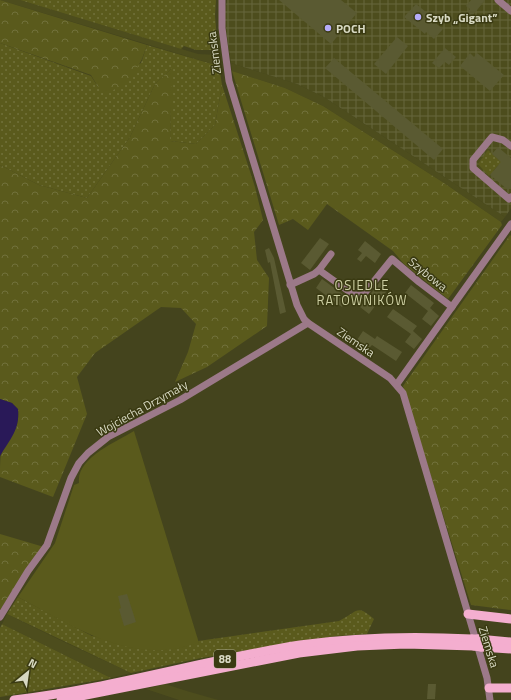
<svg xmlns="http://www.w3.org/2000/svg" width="511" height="700" font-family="'Titillium Web',sans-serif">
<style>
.built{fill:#4d4d1d}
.industrial{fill:url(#industrial-grid)}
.grass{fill:url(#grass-dots)}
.forest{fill:url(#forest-crowns)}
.garden{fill:#5a5a1c}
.water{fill:#291958}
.building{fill:#5a5a32}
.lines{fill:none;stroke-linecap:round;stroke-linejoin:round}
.minor{stroke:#9c7989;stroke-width:7}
.major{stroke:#f4aecf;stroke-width:9}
.major-bridge{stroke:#f4aecf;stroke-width:9}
.poi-dot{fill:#b5acf8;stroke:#3a3a12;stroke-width:1.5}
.labels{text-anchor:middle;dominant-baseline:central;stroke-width:3;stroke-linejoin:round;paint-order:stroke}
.shield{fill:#3a3a12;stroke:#a9a98e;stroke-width:1}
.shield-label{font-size:11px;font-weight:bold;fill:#d8d9c3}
.poi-label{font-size:12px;font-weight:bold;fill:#d8d9c3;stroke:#3a3a12;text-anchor:start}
.street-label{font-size:12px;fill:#d8d9c3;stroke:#3a3a12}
.neighbourhood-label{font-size:13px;letter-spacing:1px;fill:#ced0a4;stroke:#3a3a12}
</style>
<defs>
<pattern id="industrial-grid" width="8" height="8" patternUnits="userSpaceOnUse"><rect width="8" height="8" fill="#4d4d1d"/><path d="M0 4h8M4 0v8" fill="none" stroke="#66663c"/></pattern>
<pattern id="grass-dots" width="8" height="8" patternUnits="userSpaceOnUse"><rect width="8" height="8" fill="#5a5a1c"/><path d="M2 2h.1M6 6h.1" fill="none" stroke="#71713b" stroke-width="1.8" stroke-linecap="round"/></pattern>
<pattern id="forest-crowns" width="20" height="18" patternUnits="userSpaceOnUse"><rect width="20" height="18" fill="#5a5a1c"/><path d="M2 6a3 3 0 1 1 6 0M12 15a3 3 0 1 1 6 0" fill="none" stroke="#71713b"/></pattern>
</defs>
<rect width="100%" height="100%" fill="#44441d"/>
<!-- built -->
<g class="built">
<path d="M 0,0 L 20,0 L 198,54 L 218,55 L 219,66 Z"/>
<path d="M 231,63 L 297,84 L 324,97 L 505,217 L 501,222 L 444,183 L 323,106 L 285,88 L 232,71 Z"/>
<path d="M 7,614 L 58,639 L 131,673 L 111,678 L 2,624 Z"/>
<path d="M 165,684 L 190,692 L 218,700 L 179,700 L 146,689 Z"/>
</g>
<!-- industrial -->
<path class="industrial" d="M 227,0 L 511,0 L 511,208 L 505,217 L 324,97 L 297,84 L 231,63 L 224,16 Z"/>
<!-- grass -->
<g class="grass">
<path d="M 20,0 L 216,0 L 215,16 L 218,50 L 196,50 L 184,46 L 181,49 Z"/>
<path d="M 0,43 L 91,76 L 98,87 L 141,63 L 147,45 L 219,66 L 222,85 L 215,125 L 196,144 L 170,141 L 171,69 L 155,84 L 130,137 L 87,198 L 39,185 L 0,165 Z"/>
<path d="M 488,150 L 501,162 L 489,176 L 478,164 Z"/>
<path d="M 18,597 L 92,636 L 199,643 L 198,641 L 339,621 C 359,611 356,604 374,619 L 367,634 L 336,636 L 201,658 L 131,673 L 7,614 Z"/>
<path d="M 2,624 L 111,678 L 0,697 L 0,628 Z"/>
</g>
<!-- forest -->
<g class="forest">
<path d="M 0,0 L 147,45 C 138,72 132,78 109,93 L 98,87 L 91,75 L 0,43 Z"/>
<path d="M 172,68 L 170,141 L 196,144 L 215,125 L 222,85 L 255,187 L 263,220 L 254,232 L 257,260 L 269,278 L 267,326 L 207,367 L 175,382 L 188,352 L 196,324 L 181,308 L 161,307 L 95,353 L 77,377 L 87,414 L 53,497 L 0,477 C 0,470 0,460 1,455 C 8,435 20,434 18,409 L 12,403 L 0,399 L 0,165 L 39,185 L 87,198 L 130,137 L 155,84 Z"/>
<path d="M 232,71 L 285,88 L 323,106 L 444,183 L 501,222 L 502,225 L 448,299 L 404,264 L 393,251 L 327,204 L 308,230 L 293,219 L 279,225 Z"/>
<path d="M 510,235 L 511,236 L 511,610 L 471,605 L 403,386 Z"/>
<path d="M 0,534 L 44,547 L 32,561 L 0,610 Z"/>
</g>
<!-- garden -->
<path class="garden" d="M 134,431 L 199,643 C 187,646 174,650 163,650 C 112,653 61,620 18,597 L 55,543 L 74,485 L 79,483 C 76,458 116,442 134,431 Z"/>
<!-- water -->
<path class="water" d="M 0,399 L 12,403 L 18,409 C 20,430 10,439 0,456 Z"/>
<!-- building -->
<g class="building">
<path d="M 279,0 L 341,0 L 357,13 L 331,44 Z"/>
<path d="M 471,0 L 485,0 L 466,24 L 461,20 L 470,9 L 466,6 Z"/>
<path d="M 416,4 L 436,20 L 434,22 L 443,29 L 434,39 L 426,32 L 425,34 L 404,17 Z"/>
<path d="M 397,37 L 408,46 L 386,74 L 374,64 Z"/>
<path d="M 445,48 L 456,57 L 449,65 L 445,62 L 439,68 L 432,63 Z"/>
<path d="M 470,53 L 474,57 L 477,53 L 504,75 L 490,91 L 460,66 Z"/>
<path d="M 334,58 L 443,149 L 434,160 L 325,68 Z"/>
<path d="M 498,147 L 511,158 L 511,187 L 508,190 L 490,175 L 501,162 L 492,154 Z"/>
<path d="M 320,238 L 329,244 L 310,270 L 301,263 Z"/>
<path d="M 365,241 L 381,254 L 375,263 L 366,256 L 361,262 L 357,259 L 362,253 L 358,250 Z"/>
<path d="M 269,248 L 274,258 L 286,312 L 280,314 L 270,262 L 268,263 L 265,250 Z"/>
<path d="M 411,259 L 423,268 L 419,274 L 407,265 Z"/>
<path d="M 322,279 L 348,298 L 342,307 L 316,288 Z"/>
<path d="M 380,282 L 389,288 L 369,314 L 360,307 Z"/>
<path d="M 411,285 L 434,303 L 430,308 L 439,316 L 431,326 L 422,319 L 428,311 L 405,293 Z"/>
<path d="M 393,309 L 417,326 L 413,331 L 422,339 L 414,349 L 405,342 L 411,334 L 387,317 Z"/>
<path d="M 363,331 L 375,339 L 377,336 L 402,352 L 396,361 L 372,345 L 369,348 L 357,340 Z"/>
<path d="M 127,594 L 136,622 L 124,626 L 119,609 L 121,608 L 118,596 Z"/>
<path d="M 428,684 L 436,684 L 435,699 L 427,699 Z"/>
</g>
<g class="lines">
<!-- minor -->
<g class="minor">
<path d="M 222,0 L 222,28 L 229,81 L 297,305 L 304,319 L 308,323 L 390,378 L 403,393 L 487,678 L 490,700"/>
<path d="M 498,0 L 511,11"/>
<path d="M 511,146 L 503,140 L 492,137 L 473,160 L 473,168 L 509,199 L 511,197"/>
<path d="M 319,270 L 331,254"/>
<path d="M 290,285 L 314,274 L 319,270 L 354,295 L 363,295 L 392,259 L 419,282 L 452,307"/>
<path d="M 397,384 L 511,224"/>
<path d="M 0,617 L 28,571 L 47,545 L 71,478 L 79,463 L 88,453 L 108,437 L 180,400 L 308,323"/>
</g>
<!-- major -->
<g class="major">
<path d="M 468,614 L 511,619"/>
<path d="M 478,639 L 511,642"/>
<path d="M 481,647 L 511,649"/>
<path d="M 489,688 L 511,688"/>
<path d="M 14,700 C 110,689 204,660 300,645 C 357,637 414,636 472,639"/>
<path d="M 61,700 L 299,653 L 357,646 L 406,644 L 474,646"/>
</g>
<!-- major-bridge -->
<g class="major-bridge">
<path d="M 472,639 L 478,639"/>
<path d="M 474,646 L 481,647"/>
</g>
</g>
<!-- markers -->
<g class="poi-dot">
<circle cx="418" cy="17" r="4"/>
<circle cx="328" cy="28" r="4"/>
</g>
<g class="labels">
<!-- shield labels -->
<rect class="shield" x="214" y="650" width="22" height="18" rx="3"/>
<g class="shield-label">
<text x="225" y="659">88</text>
</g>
<!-- poi labels -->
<g class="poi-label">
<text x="426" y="17">Szyb „Gigant”</text>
<text x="336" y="28">POCH</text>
</g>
<!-- street labels -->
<g class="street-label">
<text transform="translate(214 53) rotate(-97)">Ziemska</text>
<text transform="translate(428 274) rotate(39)">Szybowa</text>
<text transform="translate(356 342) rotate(34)">Ziemska</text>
<text transform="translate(142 408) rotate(-29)">Wojciecha Drzymały</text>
<text transform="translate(489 647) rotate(73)">Ziemska</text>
</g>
<!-- neighbourhood labels -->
<g class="neighbourhood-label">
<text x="362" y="285">OSIEDLE<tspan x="362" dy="15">RATOWNIKÓW</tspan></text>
</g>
</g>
<!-- north arrow -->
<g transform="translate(28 672) rotate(29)" stroke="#3a3a12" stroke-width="3" paint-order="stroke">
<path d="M0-3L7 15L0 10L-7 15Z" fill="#d8d9c3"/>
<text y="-6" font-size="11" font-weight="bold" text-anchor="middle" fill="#d8d9c3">N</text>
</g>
</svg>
